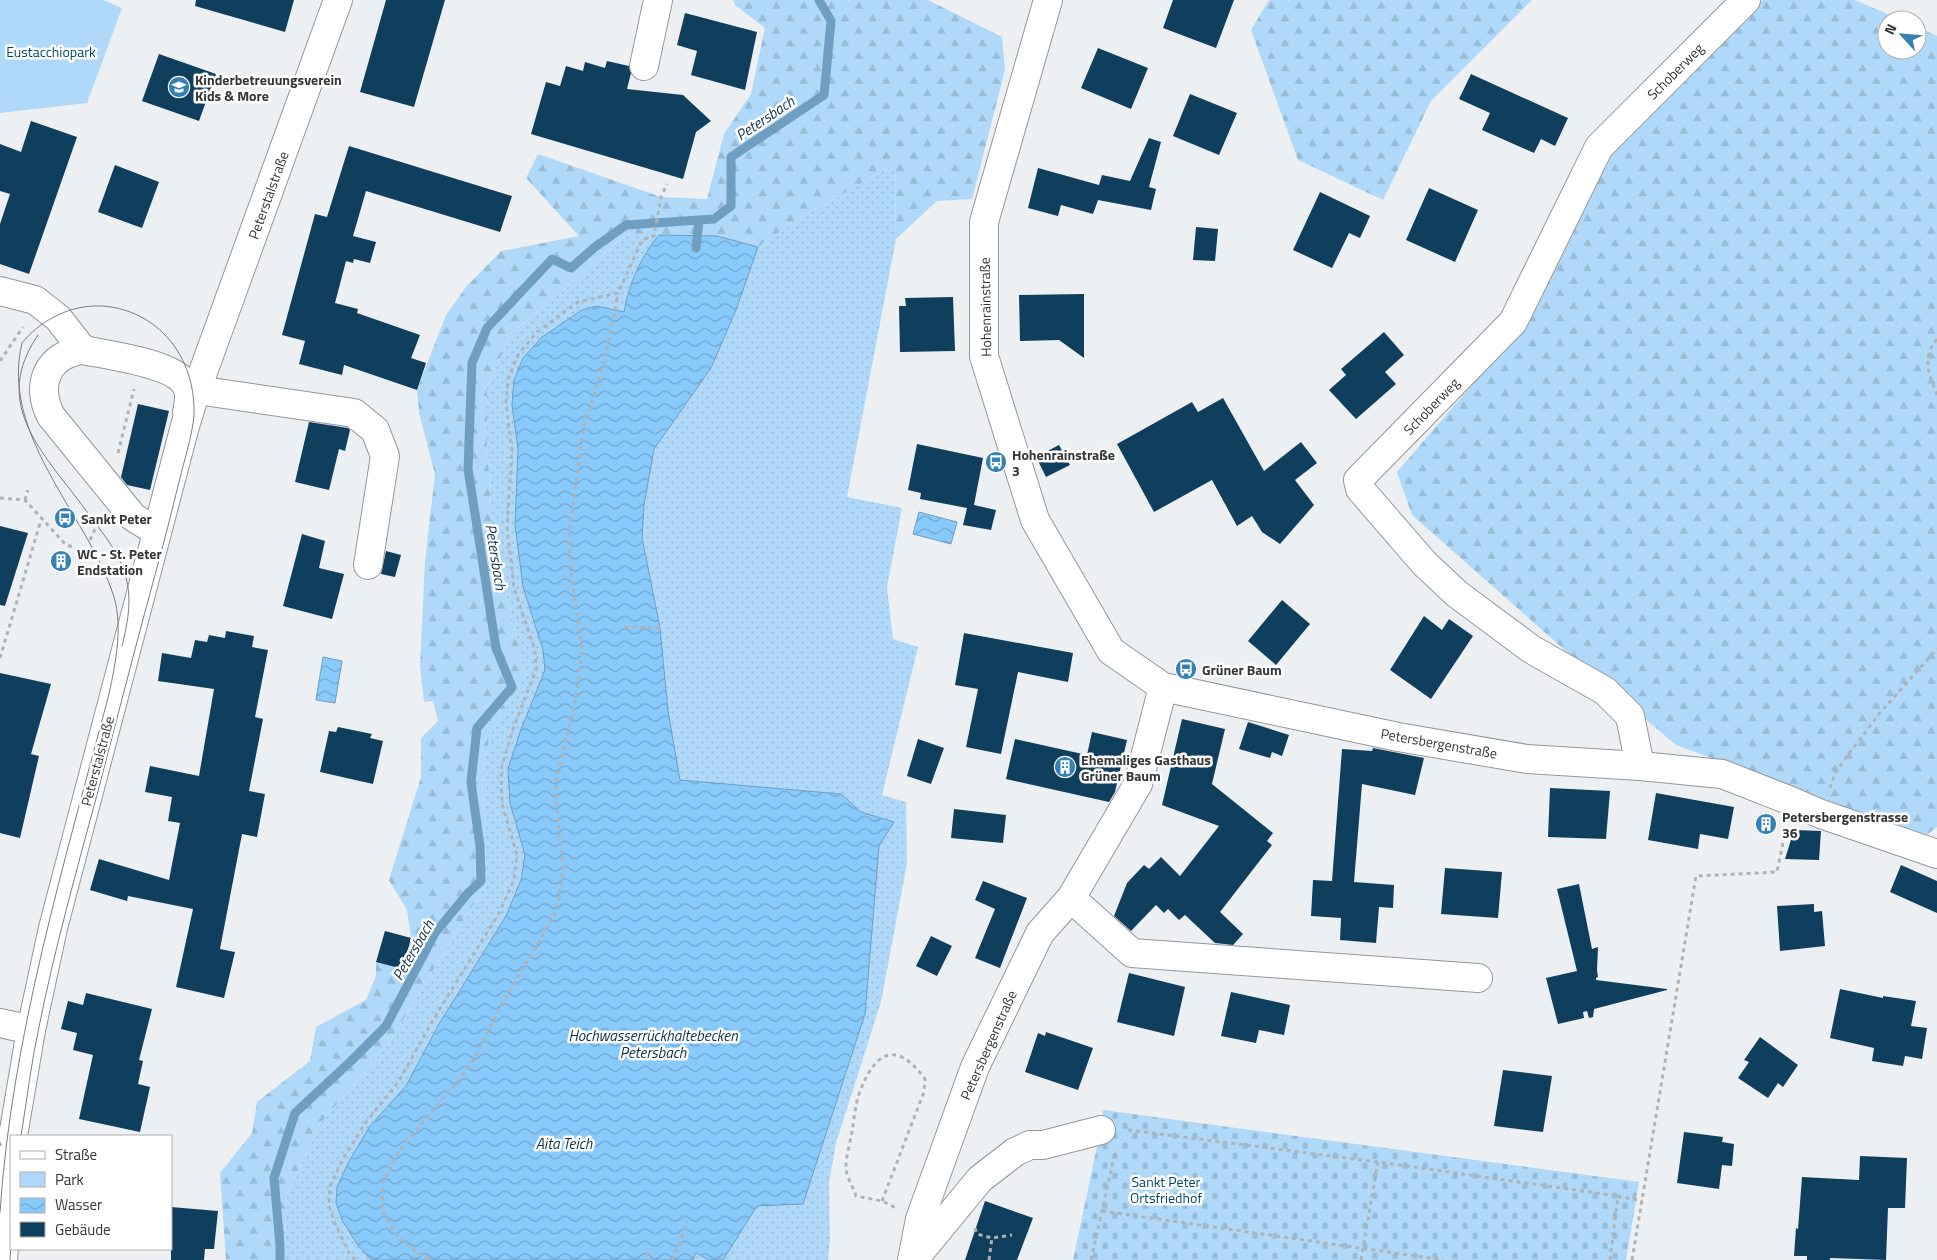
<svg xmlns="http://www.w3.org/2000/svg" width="1937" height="1260" font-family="'Titillium Web',sans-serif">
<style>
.grass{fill:url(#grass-dots)}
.forest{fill:url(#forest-firs)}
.cemetery{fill:url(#cemetery-stones)}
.park{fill:#b0d9f9}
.water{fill:url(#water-waves);stroke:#6f9ec1}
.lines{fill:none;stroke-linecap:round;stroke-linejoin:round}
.stream{stroke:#6f9ec1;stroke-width:9}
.building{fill:#103f5e}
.minor-casing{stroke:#94979a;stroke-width:30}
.path{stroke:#afb3b5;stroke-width:3;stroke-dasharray:4 4;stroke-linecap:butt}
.minor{stroke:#fff;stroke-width:28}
.tram{stroke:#7b7e80;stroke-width:1}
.labels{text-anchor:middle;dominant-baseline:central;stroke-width:5;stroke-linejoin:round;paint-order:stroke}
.park-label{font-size:14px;fill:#024971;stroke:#fff}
.street-label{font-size:14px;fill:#343637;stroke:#fff}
.poi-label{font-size:14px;font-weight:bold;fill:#343637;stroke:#fff;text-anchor:start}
.water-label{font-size:15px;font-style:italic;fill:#0c314a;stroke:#fff}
</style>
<defs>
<pattern id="grass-dots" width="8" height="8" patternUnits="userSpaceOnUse" patternTransform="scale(1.25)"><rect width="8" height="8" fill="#b0d9f9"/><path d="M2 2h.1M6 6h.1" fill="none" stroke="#98bbd6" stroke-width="1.8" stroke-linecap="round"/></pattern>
<pattern id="forest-firs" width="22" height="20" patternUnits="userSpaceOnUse" patternTransform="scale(1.25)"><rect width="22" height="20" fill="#b0d9f9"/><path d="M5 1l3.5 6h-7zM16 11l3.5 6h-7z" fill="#98bbd6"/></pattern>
<pattern id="cemetery-stones" width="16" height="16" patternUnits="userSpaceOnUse" patternTransform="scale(1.25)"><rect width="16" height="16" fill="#b0d9f9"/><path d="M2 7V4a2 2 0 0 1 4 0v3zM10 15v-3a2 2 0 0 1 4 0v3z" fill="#98bbd6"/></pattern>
<pattern id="water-waves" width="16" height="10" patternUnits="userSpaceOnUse" patternTransform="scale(1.25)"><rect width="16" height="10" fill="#88cafc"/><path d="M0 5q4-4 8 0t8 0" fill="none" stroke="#70a5cd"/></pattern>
</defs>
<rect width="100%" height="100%" fill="#ecf0f3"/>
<!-- grass -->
<path class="grass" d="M 895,164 L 896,239 L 847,497 L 902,508 L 887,587 L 893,639 L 918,647 L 882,795 L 906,802 L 907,863 L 881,1002 L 836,1143 L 829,1183 L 830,1239 L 828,1260 L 284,1260 L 287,1194 L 320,1124 L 389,1043 L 487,882 L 482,775 L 490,735 L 525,675 L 493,537 L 487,441 L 487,387 L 511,334 L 566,288 L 625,235 L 638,234 L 654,236 L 717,236 L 758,247 L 789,225 Z"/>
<!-- forest -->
<g class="forest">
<path d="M 733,0 L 928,0 L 1002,37 L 1005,70 L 972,199 L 937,201 L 896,239 L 895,164 L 789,225 L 758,247 L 717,236 L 654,236 L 638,234 L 625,235 L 566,288 L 511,334 L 487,387 L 487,441 L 493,537 L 525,675 L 490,735 L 482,775 L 487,882 L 389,1043 L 320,1124 L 287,1194 L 284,1260 L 226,1260 L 220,1173 L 252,1133 L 257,1102 L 310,1061 L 316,1027 L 366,1000 L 376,976 L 376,962 L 403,969 L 411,938 L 407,910 L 389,880 L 421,777 L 421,738 L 438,721 L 433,701 L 424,702 L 420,666 L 425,561 L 435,474 L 419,413 L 417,390 L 446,315 L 466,287 L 501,251 L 579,236 L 526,178 L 538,154 L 661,197 L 707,199 L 724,134 L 751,94 L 765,28 L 735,5 Z"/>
<path d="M 1269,0 L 1532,0 L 1431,101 L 1383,200 L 1298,160 L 1251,30 Z"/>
<path d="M 1763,0 L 1855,0 L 1901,20 L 1887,20 L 1887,50 L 1917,50 L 1917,27 L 1937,36 L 1937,827 L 1925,836 L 1676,745 L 1577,661 L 1412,515 L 1397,472 L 1516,334 L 1608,149 Z"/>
</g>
<!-- cemetery -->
<path class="cemetery" d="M 1103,1110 L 1639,1182 L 1626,1260 L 1073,1260 L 1101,1128 Z"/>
<!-- park -->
<path class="park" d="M 0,0 L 103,0 L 122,8 L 87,103 L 0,113 Z"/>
<!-- water -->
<g class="water">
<path d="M 659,235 L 717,236 L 758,247 L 736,310 L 711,368 L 654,449 L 644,505 L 642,537 L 660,628 L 668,711 L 680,780 L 841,794 L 861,812 L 894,822 L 879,846 L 865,1014 L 803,1204 L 757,1206 L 723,1260 L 709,1260 L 696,1253 L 693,1260 L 371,1260 L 357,1244 L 342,1220 L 336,1203 L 337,1187 L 348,1163 L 370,1126 L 406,1086 L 439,1024 L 506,916 L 521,880 L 525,855 L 510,803 L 508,769 L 520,732 L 545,670 L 543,650 L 523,587 L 515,525 L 518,449 L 512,405 L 514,380 L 523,358 L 542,337 L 582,310 L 597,306 L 624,312 C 629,284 640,258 659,235 Z"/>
<path d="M 919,512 L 957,522 L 951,544 L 913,534 Z"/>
<path d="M 323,657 L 342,661 L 335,703 L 316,700 Z"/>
</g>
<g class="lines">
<!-- stream -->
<g class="stream">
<path d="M 696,248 L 699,221"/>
<path d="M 280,1260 L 280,1245 L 274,1178 L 295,1113 L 351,1061 L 386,1026 L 435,933 L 468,893 L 481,881 L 480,846 L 471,782 L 477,728 L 512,687 L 496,648 L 468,469 L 472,363 L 487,328 L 552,259 L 571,268 L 595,247 L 626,225 L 714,219 L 731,206 L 731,157 L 824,95 L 831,21 L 819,0"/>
</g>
</g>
<!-- building -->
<g class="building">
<path d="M 196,0 L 294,0 L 285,32 L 195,6 Z"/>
<path d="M 386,0 L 445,0 L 414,107 L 360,92 Z"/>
<path d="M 1173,0 L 1234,0 L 1216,48 L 1163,28 Z"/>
<path d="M 685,13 L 757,32 L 745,90 L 691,75 L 697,51 L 677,45 Z"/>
<path d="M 1098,48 L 1148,68 L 1131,109 L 1081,88 Z"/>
<path d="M 159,54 L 216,74 L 199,121 L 142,101 Z"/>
<path d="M 607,61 L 629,66 L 631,73 L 627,89 L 683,95 L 711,121 L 696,132 L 683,179 L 531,134 L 546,82 L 560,86 L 566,66 L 583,71 L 585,62 L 605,68 Z"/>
<path d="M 1471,74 L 1568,118 L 1555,146 L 1541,139 L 1534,153 L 1482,130 L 1490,113 L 1459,99 Z"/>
<path d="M 1190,94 L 1237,113 L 1219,155 L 1173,136 Z"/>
<path d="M 31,121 L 77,137 L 29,274 L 0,264 L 0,224 L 10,194 L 0,191 L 0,144 L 21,152 Z"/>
<path d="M 1149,138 L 1161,142 L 1149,187 L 1156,189 L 1151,210 L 1098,200 L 1093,214 L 1061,205 L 1058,216 L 1028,208 L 1038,168 L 1099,185 L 1102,175 L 1130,181 Z"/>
<path d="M 349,146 L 512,196 L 500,232 L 366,191 L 353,236 L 376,242 L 370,263 L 354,259 L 353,263 L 346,261 L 335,303 L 358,309 L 357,313 L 420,335 L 411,358 L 426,363 L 417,390 L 344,365 L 342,375 L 299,364 L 305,341 L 282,335 L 315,214 L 327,217 Z"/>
<path d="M 115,165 L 159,182 L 142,228 L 98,212 Z"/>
<path d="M 1429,188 L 1478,210 L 1455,262 L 1406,240 Z"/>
<path d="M 1320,192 L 1370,216 L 1360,238 L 1349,233 L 1332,268 L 1293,250 Z"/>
<path d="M 1196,227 L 1218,229 L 1215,261 L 1193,260 Z"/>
<path d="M 1084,294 L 1084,358 L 1059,340 L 1020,341 L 1019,295 Z"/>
<path d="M 953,297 L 955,351 L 900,352 L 899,306 L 906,306 L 905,298 Z"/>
<path d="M 1384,332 L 1404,355 L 1385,372 L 1396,384 L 1356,419 L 1329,390 L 1346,375 L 1341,369 Z"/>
<path d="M 1223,398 L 1264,471 L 1301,442 L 1317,463 L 1295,480 L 1314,505 L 1280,544 L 1262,532 L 1252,516 L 1237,526 L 1212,480 L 1154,512 L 1117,444 L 1192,402 L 1198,412 Z"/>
<path d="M 138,404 L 169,411 L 150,490 L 127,485 L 121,477 Z"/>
<path d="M 309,422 L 348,428 L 350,430 L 345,451 L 339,449 L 329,490 L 295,482 Z"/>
<path d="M 917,444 L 983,458 L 974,505 L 996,510 L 991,530 L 963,525 L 967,508 L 920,499 L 921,493 L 908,490 Z"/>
<path d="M 1059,445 L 1070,465 L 1046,477 L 1036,457 Z"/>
<path d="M 0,526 L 28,533 L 5,606 L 0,605 Z"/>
<path d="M 302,534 L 325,541 L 319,568 L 344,574 L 332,619 L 283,606 Z"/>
<path d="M 386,551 L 401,555 L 395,577 L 381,574 Z"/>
<path d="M 1282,600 L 1310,624 L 1276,665 L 1248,641 Z"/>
<path d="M 1424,616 L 1442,630 L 1449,619 L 1473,636 L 1431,699 L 1390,670 Z"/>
<path d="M 226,631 L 254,636 L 252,647 L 268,650 L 255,717 L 263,719 L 249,791 L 265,794 L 257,837 L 242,834 L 220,949 L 235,952 L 224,998 L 176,987 L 193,909 L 128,896 L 127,901 L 90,890 L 99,859 L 169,880 L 180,823 L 168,821 L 172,797 L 145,792 L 150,766 L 199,776 L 214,689 L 158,681 L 162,653 L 191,658 L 195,640 L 207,642 L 209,635 L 225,638 Z"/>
<path d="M 964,633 L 1073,653 L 1068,682 L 1018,672 L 1001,754 L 966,747 L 978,689 L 955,685 Z"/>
<path d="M 0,673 L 51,684 L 31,754 L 39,756 L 20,838 L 0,833 Z"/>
<path d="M 1182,719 L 1225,729 L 1212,784 L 1273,833 L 1267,841 L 1272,845 L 1220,912 L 1243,934 L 1233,945 L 1215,943 L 1185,915 L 1179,920 L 1168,909 L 1164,913 L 1156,905 L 1131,931 L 1114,916 L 1127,883 L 1144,865 L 1149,869 L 1161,857 L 1180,876 L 1219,826 L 1162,805 Z"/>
<path d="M 1248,722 L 1289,735 L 1282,756 L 1272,752 L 1270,758 L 1239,749 Z"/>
<path d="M 338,727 L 372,734 L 370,738 L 383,741 L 373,784 L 320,772 L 329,731 L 336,732 Z"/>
<path d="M 1092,732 L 1127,740 L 1115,792 L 1109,802 L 1006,779 L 1015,739 L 1087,755 Z"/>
<path d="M 918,739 L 944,748 L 931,784 L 907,776 Z"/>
<path d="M 1373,748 L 1424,758 L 1415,795 L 1362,784 L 1354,882 L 1394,885 L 1393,908 L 1379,907 L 1376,943 L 1340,940 L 1341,918 L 1311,916 L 1313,880 L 1332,881 L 1342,749 L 1372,751 Z"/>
<path d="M 1550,788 L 1610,791 L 1606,839 L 1548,837 Z"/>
<path d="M 1656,793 L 1734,807 L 1728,839 L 1700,834 L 1698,849 L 1648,840 Z"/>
<path d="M 954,809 L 1006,815 L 1003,843 L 951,838 Z"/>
<path d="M 1794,830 L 1821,831 L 1819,860 L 1785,859 Z"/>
<path d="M 1901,865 L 1937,881 L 1937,913 L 1890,892 Z"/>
<path d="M 1445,868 L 1502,872 L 1498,918 L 1441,914 Z"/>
<path d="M 983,881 L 1027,898 L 1000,968 L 975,958 L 995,909 L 975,900 Z"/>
<path d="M 1579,884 L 1592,949 L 1598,947 L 1597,970 L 1598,977 L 1596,978 L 1596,980 L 1667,989 L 1667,990 L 1594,1009 L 1593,1017 L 1589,1018 L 1587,1011 L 1583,1012 L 1584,1018 L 1558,1024 L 1546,978 L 1577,971 L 1557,889 Z"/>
<path d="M 1814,904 L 1814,912 L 1822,911 L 1825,946 L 1780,951 L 1777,906 Z"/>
<path d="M 385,931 L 411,938 L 403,969 L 376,962 Z"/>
<path d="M 931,936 L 952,946 L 937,976 L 916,966 Z"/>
<path d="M 1129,973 L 1185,987 L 1174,1036 L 1117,1022 Z"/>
<path d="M 1840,989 L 1883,998 L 1883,996 L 1916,1001 L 1911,1026 L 1927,1028 L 1922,1059 L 1905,1056 L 1903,1066 L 1872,1061 L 1874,1048 L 1830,1038 Z"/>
<path d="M 1231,992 L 1290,1005 L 1284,1035 L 1259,1030 L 1256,1043 L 1221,1036 Z"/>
<path d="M 86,993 L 152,1009 L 139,1060 L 143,1061 L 138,1084 L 150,1087 L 140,1132 L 79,1119 L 93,1055 L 73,1050 L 77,1033 L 61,1029 L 68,1001 L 83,1005 Z"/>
<path d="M 1046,1032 L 1093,1048 L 1078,1090 L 1025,1072 L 1038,1033 L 1045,1036 Z"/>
<path d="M 1760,1037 L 1798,1065 L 1783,1087 L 1778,1083 L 1768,1098 L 1738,1078 L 1749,1062 L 1744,1060 Z"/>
<path d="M 1503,1070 L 1552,1076 L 1543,1132 L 1494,1126 Z"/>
<path d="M 1684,1132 L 1723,1137 L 1722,1142 L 1734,1144 L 1732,1166 L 1722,1165 L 1719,1189 L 1677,1183 Z"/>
<path d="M 1860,1156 L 1907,1158 L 1905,1208 L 1888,1208 L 1886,1260 L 1830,1258 L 1830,1260 L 1807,1260 L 1807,1256 L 1794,1256 L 1796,1228 L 1798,1229 L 1802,1177 L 1859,1180 Z"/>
<path d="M 985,1201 L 1033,1218 L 1017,1260 L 965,1260 Z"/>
<path d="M 171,1207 L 218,1211 L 214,1249 L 205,1249 L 204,1260 L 171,1260 Z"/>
</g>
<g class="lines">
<!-- minor casing -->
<g class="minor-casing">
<g id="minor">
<path d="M 1048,0 L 984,222 L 984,356 L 1035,520 L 1111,651 L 1163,687 L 1398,737 L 1527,759 L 1640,766 L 1722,774 L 1791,801 L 1821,814 L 1937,854"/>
<path d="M 644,66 L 658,0"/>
<path d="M 0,291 L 35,300 L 58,318 L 83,350"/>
<path d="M 197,390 L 354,413 L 375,430 L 385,456 L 368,565"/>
<path d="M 157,532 L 133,517 L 51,416 C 35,385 47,355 83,350 C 107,355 174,363 186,385 C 191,393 189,403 187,412"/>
<path d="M 1640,766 L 1630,716 L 1605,691 L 1531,649 L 1457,594 L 1424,563 L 1360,489 L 1358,480 L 1513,322 L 1599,147 L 1746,0"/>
<path d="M 1071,898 L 1132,953 L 1478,978"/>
<path d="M 0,1023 L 31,1030"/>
<path d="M 13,1136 L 31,1030 L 53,928 L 185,426 L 194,397 L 338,0"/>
<path d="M 915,1258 L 980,1179 L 1015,1152 L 1030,1145 L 1043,1145 L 1101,1130"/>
<path d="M 3,1260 L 11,1155"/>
<path d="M 912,1260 L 920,1219 L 975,1067 L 1040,933 L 1071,898 L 1138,784 L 1163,687"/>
</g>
</g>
<!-- path -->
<g class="path">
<path d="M 1937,339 C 1921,359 1929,374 1937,395"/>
<path d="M 0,361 L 23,327"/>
<path d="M 118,453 L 134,389"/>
<path d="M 0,498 L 25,500 L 66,545 L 74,547 L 83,554 L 85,552"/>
<path d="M 25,500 L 28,490"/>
<path d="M 90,540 L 95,529"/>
<path d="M 624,627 L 660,628"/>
<path d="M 0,658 L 41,520"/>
<path d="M 1830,788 L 1836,771 L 1879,714 L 1937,649"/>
<path d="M 1128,1130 L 1378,1162 L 1618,1196"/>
<path d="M 882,1201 L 924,1092 L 925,1079 C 895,1038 874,1053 859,1094 C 855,1106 854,1120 852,1132 C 850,1143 846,1156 846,1167 C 846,1177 853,1186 856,1196 L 882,1201 L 896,1208"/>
<path d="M 1102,1211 L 1444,1260"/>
<path d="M 975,1228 L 977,1234 L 992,1238 L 1012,1235"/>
<path d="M 646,1252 L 651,1260"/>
<path d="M 355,1260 L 349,1253 L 336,1226 L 329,1206 L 330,1186 L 343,1159 L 366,1122 L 399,1081 L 433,1020 L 499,913 L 514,880 L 517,855 L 502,804 L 501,769 L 513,729 L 536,670 L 535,651 L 514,588 L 507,527 L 512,450 L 506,404 L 508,379 L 518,355 L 537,332 L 578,302 L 618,293 L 642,240 L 654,236 L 661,197 L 667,184"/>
<path d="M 429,1260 L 398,1238 L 382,1211 L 383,1182 L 399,1151 L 471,1065 L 501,1006 L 556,912 L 563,869 L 557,808 L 556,782 L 575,703 L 582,648 L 572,582 L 569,534 L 583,432 L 605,358 L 618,293"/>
<path d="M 672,1260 L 680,1243 L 687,1221"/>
<path d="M 989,1260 L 992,1238"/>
<path d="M 1091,1260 L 1115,1153"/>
<path d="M 1361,1260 L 1378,1162"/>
<path d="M 1610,1260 L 1618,1196 L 1642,1201"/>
<path d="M 1632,1260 L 1696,876 L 1777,872 L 1786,828"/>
</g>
<!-- minor -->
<use href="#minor" class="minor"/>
<!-- tram -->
<g class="tram">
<path d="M 38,335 C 0,391 25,431 61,478 C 77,498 92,518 107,539 C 133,576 133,603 122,646"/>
<path d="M 0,1212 C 12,1035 64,865 109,694 C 116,661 124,623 112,591 C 85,513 0,434 22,343 C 39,322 66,307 94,306 C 119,305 145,315 163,333 C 185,354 195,385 194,415 C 192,438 184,460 179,482 C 165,541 148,599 133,657 C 121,702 110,746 98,791 C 77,869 55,947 39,1027 C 31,1063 27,1100 21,1136"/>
<path d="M 10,1260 L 11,1244"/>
</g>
</g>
<!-- icons -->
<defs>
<g id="school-disc" transform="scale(1.125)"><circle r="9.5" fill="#3681b4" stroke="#fff"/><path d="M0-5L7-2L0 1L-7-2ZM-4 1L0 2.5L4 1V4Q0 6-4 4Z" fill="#fff"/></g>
<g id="bus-disc" transform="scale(1.125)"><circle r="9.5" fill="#3681b4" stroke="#fff"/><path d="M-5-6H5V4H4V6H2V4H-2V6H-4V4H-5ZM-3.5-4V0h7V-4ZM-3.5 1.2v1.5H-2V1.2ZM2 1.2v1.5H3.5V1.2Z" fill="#fff"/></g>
<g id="building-disc" transform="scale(1.125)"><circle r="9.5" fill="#3681b4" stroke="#fff"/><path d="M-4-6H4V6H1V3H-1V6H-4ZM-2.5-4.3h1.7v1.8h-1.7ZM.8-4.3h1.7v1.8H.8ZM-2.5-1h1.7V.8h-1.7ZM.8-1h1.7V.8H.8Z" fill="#fff"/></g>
</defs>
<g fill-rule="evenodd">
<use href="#school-disc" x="179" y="87"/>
<use href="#bus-disc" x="996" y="462"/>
<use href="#bus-disc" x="65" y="518"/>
<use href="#building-disc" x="61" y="561"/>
<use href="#bus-disc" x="1186" y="669"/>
<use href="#building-disc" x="1065" y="767"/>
<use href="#building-disc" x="1766" y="824"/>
</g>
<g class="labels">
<!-- park labels -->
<g class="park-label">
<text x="51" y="51">Eustacchiopark</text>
<text x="1166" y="1181">Sankt Peter<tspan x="1166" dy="16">Ortsfriedhof</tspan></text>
</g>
<!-- street labels -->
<g class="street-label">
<text transform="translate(1675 71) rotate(-45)">Schoberweg</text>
<text transform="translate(268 195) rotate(-70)">Peterstalstraße</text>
<text transform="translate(985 307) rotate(-91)">Hohenrainstraße</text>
<text transform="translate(1431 406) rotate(-46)">Schoberweg</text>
<text transform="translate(1439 743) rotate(10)">Petersbergenstraße</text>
<text transform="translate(97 761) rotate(-75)">Peterstalstraße</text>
<text transform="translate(988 1045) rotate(-66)">Petersbergenstraße</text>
</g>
<!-- poi labels -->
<g class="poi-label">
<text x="195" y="79">Kinderbetreuungsverein<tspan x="195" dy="16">Kids &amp; More</tspan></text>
<text x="1012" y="454">Hohenrainstraße<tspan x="1012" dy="16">3</tspan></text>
<text x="81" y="518">Sankt Peter</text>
<text x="77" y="553">WC - St. Peter<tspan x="77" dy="16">Endstation</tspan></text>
<text x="1202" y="669">Grüner Baum</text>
<text x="1081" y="759">Ehemaliges Gasthaus<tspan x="1081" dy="16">Grüner Baum</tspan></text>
<text x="1782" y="816">Petersbergenstrasse<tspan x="1782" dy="16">36</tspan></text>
</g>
<!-- water labels -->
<g class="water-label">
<text transform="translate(765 118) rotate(-34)">Petersbach</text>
<text transform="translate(496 557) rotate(81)">Petersbach</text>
<text transform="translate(413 950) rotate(-60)">Petersbach</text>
<text x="653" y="1035">Hochwasserrückhaltebecken<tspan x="653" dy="17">Petersbach</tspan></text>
<text x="564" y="1143">Aita Teich</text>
</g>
</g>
<!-- legend -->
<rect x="10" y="1135" width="162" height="115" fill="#ffffff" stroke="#aeafaf"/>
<rect x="20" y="1151" width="25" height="8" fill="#ffffff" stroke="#aeafaf"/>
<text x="55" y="1160" font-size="15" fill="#343637">Straße</text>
<rect x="20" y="1172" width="25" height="15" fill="#b0d9f9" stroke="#aeafaf"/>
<text x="55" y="1185" font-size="15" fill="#343637">Park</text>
<rect x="20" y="1198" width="25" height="15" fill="url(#water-waves)" stroke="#aeafaf"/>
<text x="55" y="1210" font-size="15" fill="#343637">Wasser</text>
<rect x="20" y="1222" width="25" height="15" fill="#103f5e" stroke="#aeafaf"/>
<text x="55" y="1235" font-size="15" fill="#343637">Gebäude</text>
<!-- north arrow -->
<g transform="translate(1902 35) rotate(296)"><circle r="24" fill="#ffffff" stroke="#aeafaf"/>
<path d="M0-4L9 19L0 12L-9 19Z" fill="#3681b4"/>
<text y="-8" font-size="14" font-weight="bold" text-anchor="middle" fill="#343637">N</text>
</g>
</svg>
